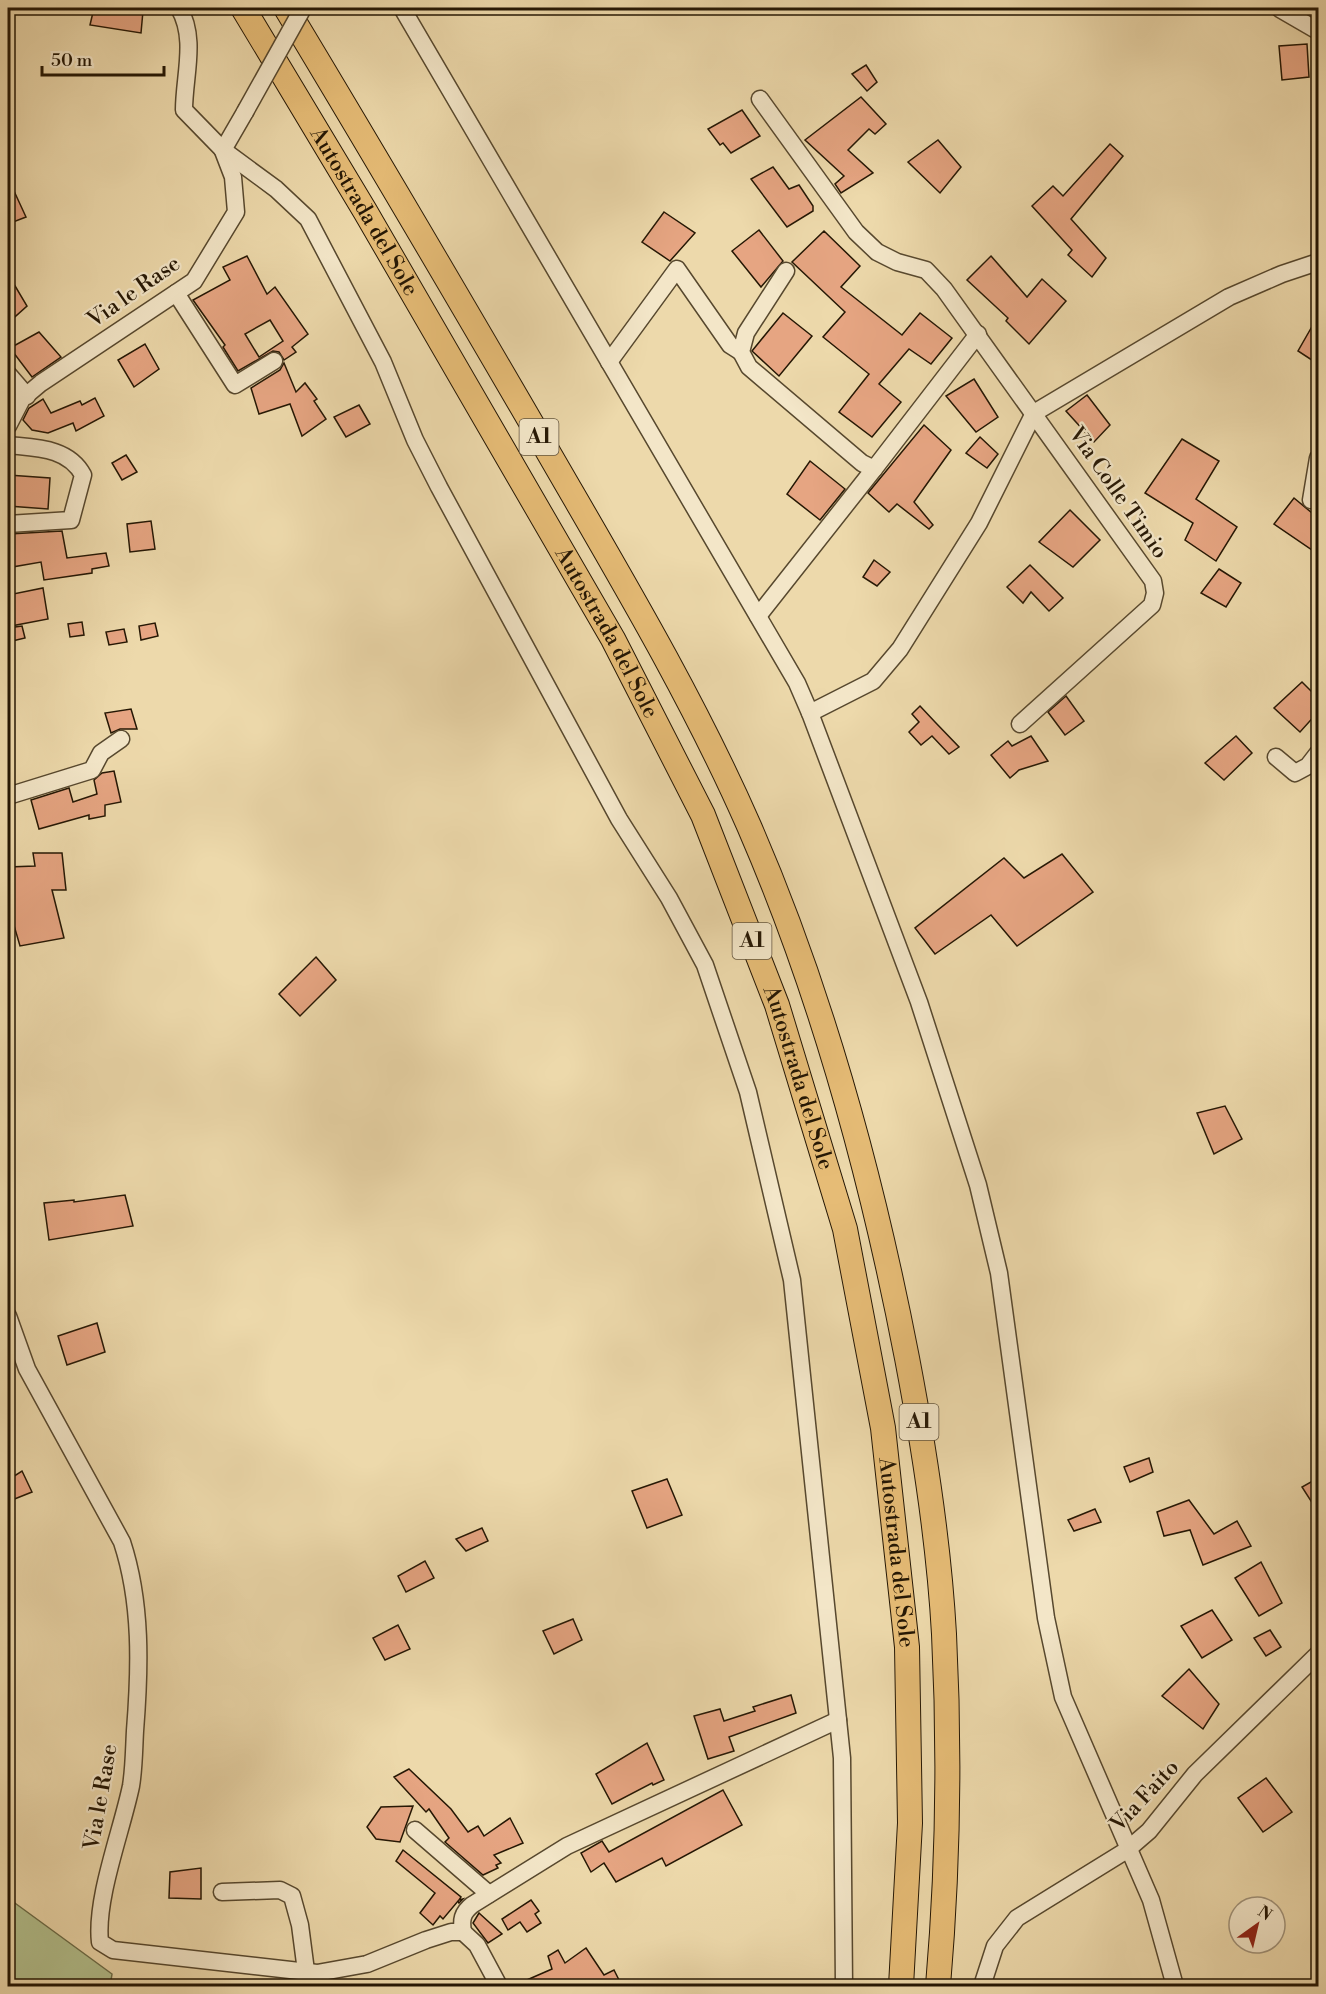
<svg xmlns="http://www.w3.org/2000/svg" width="1326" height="1994" font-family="'Libre Bodoni',serif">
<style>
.green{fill:#b3c08d;stroke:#6c6c48;stroke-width:1.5}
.building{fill:#e6a582;stroke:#251704;stroke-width:1.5;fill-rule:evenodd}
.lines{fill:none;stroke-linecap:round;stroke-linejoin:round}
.minor-casing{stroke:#57482e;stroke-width:19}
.highway-casing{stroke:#251704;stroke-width:26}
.minor{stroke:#f3e6c8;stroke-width:16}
.highway{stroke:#e6bc76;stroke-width:24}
.minor-bridge-casing{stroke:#57482e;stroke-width:19;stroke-linecap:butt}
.minor-bridge{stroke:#f3e6c8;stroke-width:16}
.labels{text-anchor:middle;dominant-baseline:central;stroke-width:4.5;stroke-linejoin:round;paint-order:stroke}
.shield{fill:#f3e6c8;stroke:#63553f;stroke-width:1.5}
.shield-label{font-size:21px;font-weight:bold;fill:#251704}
.street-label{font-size:22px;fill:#251704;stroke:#f3e6c8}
</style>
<rect width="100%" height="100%" fill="#edd9ab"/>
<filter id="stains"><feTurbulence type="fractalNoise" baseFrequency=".00333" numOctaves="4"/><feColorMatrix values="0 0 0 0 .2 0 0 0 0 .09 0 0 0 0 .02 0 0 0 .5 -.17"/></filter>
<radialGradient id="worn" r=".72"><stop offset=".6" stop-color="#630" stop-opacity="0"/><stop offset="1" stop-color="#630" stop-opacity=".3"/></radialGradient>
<!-- green -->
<path class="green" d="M 8,1898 L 112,1974 L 110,1986 L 8,1986 Z"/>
<!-- building -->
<g class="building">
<path d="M 94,8 L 125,8 L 143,11 L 141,33 L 90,25 Z"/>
<path d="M 1307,44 L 1309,77 L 1282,80 L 1279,46 Z"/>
<path d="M 866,65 L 877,82 L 867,91 L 852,74 Z"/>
<path d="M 861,97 L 886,124 L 875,134 L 869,129 L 848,150 L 873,173 L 841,193 L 835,184 L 844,176 L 805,140 Z"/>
<path d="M 742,110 L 760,136 L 731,153 L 723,143 L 720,145 L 708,129 Z"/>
<path d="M 938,140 L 961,167 L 940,193 L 908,162 Z"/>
<path d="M 1110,144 L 1123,156 L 1071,219 L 1106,258 L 1092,277 L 1068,255 L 1072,250 L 1032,206 L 1053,186 L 1063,196 Z"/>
<path d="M 773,167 L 789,189 L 799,185 L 813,206 L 813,211 L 787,227 L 751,179 Z"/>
<path d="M 8,178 L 26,217 L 8,224 Z"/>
<path d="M 664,212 L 695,233 L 670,261 L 642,242 Z"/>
<path d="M 759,230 L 783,261 L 761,287 L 732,251 Z"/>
<path d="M 824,231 L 860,266 L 841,287 L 902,335 L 920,313 L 952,338 L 931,364 L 909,349 L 879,384 L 901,402 L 872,437 L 839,412 L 869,374 L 823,337 L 845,312 L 792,262 Z"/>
<path d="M 247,256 L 267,294 L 275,287 L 308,334 L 292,347 L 296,352 L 284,360 L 279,352 L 273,351 L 238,371 L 223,347 L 225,345 L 193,300 L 230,280 L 223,267 ZM 270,320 L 283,341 L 259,357 L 245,334 Z"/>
<path d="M 991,256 L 1027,297 L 1042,279 L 1066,301 L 1029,344 L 1006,321 L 1008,318 L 967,280 Z"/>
<path d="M 8,274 L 27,306 L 8,323 Z"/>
<path d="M 783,313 L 812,336 L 779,376 L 752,351 Z"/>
<path d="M 1318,316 L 1318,364 L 1298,351 Z"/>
<path d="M 39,332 L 61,357 L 32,377 L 10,348 Z"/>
<path d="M 145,344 L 159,369 L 134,387 L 118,360 Z"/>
<path d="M 284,363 L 296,392 L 305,383 L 317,399 L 314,401 L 326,419 L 302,436 L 290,404 L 259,414 L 251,388 L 280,370 Z"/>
<path d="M 974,379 L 998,417 L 976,432 L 946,396 Z"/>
<path d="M 1087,395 L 1110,425 L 1094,442 L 1066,411 Z"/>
<path d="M 95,398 L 104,416 L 76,431 L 73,423 L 48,433 L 32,430 L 23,420 L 29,408 L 43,399 L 51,413 L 80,401 L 82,405 Z"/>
<path d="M 359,405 L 370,424 L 346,437 L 334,417 Z"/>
<path d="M 924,425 L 951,450 L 914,502 L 933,525 L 929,529 L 897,504 L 889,512 L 868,493 Z"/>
<path d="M 980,437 L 998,454 L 987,468 L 966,453 Z"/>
<path d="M 1182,439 L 1219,461 L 1196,499 L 1237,527 L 1216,561 L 1185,540 L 1193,523 L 1145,493 Z"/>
<path d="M 126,455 L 137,472 L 122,480 L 112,463 Z"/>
<path d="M 810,461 L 845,489 L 820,520 L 787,494 Z"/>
<path d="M 8,475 L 50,478 L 48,509 L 8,506 Z"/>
<path d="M 1294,498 L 1318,518 L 1318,554 L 1274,524 Z"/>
<path d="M 1070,510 L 1100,540 L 1073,567 L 1039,542 Z"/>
<path d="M 151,521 L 155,549 L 130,552 L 127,524 Z"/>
<path d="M 62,531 L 67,558 L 106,553 L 109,566 L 92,569 L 92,573 L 44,580 L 41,562 L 12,567 L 9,534 Z"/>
<path d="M 874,560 L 890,572 L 877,586 L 863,577 Z"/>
<path d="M 1030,565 L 1063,598 L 1049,611 L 1031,592 L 1023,603 L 1007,587 Z"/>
<path d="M 1219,569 L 1241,583 L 1226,607 L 1201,593 Z"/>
<path d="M 43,588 L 48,619 L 11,626 L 8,595 Z"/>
<path d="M 82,622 L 84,635 L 70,637 L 68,624 Z"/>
<path d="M 155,623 L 158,636 L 141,640 L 139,626 Z"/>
<path d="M 22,626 L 25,638 L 8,642 L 8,628 Z"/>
<path d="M 124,629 L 127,642 L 109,645 L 106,632 Z"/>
<path d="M 1302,682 L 1318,698 L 1318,712 L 1300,732 L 1274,708 Z"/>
<path d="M 1066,696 L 1084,721 L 1065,735 L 1048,712 Z"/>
<path d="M 920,706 L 935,722 L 959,747 L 949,754 L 932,736 L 921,745 L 909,732 L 919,722 L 912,714 Z"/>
<path d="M 131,709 L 137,729 L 120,729 L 111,733 L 105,713 Z"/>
<path d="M 1031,736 L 1048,761 L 1019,770 L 1010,778 L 991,755 L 1008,741 L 1012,746 Z"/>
<path d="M 1236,736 L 1252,753 L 1224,780 L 1205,763 Z"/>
<path d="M 114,771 L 121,802 L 105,805 L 105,816 L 89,819 L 89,815 L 39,829 L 31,800 L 69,788 L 73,802 L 97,794 L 94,780 L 102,773 Z"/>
<path d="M 33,853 L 62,853 L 66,890 L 52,890 L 64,938 L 20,946 L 8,905 L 8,867 L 35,866 Z"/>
<path d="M 1062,854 L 1093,892 L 1017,946 L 991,915 L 935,954 L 915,928 L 1004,858 L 1024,878 Z"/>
<path d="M 316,957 L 336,980 L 300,1016 L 279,994 Z"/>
<path d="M 1225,1106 L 1242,1139 L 1214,1154 L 1197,1113 Z"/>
<path d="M 125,1195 L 133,1226 L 49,1240 L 44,1203 L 74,1200 L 74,1202 Z"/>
<path d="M 97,1323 L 105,1352 L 67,1365 L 58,1336 Z"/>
<path d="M 1149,1458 L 1153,1472 L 1130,1482 L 1124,1467 Z"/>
<path d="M 22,1471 L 32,1492 L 12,1500 L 8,1491 L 8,1480 Z"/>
<path d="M 1318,1478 L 1318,1512 L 1302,1487 Z"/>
<path d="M 667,1479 L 682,1515 L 647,1528 L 632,1491 Z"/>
<path d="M 1189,1500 L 1214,1534 L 1237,1521 L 1251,1546 L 1203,1565 L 1190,1530 L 1164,1536 L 1157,1512 Z"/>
<path d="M 1095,1509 L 1101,1522 L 1074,1531 L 1068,1520 Z"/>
<path d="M 482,1528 L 488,1541 L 466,1551 L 456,1539 Z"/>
<path d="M 425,1561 L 434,1578 L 406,1592 L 398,1576 Z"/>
<path d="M 1261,1562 L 1282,1603 L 1259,1616 L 1235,1578 Z"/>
<path d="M 1212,1610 L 1232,1640 L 1202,1658 L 1181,1626 Z"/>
<path d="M 573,1619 L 582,1640 L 554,1654 L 543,1631 Z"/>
<path d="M 398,1625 L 410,1649 L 385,1660 L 373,1638 Z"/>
<path d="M 1270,1630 L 1281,1647 L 1266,1656 L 1254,1638 Z"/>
<path d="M 1189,1669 L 1219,1704 L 1203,1729 L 1162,1696 Z"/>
<path d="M 791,1695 L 796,1713 L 729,1737 L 734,1751 L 708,1759 L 694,1716 L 720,1709 L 724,1721 L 755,1711 L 753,1707 Z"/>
<path d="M 647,1743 L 664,1780 L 653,1785 L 652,1783 L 612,1804 L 596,1774 Z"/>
<path d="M 409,1769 L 451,1809 L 468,1832 L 478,1826 L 484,1836 L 510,1818 L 523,1843 L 494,1855 L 501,1863 L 496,1865 L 498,1868 L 483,1875 L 445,1842 L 449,1838 L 429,1809 L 426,1812 L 394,1777 Z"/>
<path d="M 1266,1778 L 1292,1812 L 1263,1832 L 1238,1798 Z"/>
<path d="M 723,1790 L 742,1825 L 666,1866 L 662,1858 L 616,1882 L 604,1863 L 591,1872 L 581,1853 L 602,1841 L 609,1852 Z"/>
<path d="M 413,1806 L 400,1842 L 376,1839 L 367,1827 L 381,1807 Z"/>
<path d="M 403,1850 L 461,1897 L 459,1900 L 463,1899 L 459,1903 L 458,1901 L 443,1919 L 440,1916 L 433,1925 L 420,1913 L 435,1893 L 396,1861 Z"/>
<path d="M 201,1868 L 201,1899 L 169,1898 L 170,1872 Z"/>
<path d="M 531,1900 L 539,1911 L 535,1914 L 541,1923 L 527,1932 L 520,1922 L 508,1930 L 502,1919 Z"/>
<path d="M 479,1913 L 502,1934 L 488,1943 L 473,1923 Z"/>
<path d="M 586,1948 L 604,1975 L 614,1970 L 622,1986 L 513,1986 L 552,1969 L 548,1956 L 558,1950 L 565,1963 Z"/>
</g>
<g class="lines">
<!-- minor casing -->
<g class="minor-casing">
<g id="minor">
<path d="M 179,8 C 197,39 184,76 184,110 L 223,150 L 276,189 L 308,219 L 383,362 L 415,440 L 439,487 L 619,819 L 669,898 L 705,965 L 748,1092 L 792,1280 L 842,1758 L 844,1986"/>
<path d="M 402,8 L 797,683 L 810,713 L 919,1002 L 978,1185 L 999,1273 L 1046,1618 L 1063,1697 L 1151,1900 L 1175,1986"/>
<path d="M 1280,9 L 1318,31"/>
<path d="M 760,99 L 856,232 L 877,252 L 897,262 L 926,270 L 944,289 L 1153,581 L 1155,593 L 1152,605 L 1020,724"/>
<path d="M 223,150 L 245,112"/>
<path d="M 786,271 L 746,333 L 741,352 L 749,367 L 862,463 L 874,469 L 978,334"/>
<path d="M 176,293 L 235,385 L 274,361"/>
<path d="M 609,362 L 677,269 L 730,345 L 741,352"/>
<path d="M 8,374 L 27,396"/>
<path d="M 8,426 L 22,399 L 41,383 L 194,281 L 236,212 L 233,177 L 223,151"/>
<path d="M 8,445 C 35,448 68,447 83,475 L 71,520 L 8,524"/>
<path d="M 1311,500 L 1318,458"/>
<path d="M 758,616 L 874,469"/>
<path d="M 810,713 L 873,681 L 900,649 L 979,523 L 1034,413 L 1229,297 L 1282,274 L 1318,262"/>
<path d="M 1276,757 L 1295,773 L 1308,766 L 1318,753"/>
<path d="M 8,796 L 92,770 L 101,753 L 121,739"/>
<path d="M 8,1316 L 27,1369 L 122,1542 C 142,1603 140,1668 135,1731 C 134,1749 134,1768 131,1786 C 122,1830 95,1899 100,1942 L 113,1950 L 317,1973 L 367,1964 L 426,1940 L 451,1932 L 463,1932"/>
<path d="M 415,1830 L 489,1894"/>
<path d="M 222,1892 L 280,1890 L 292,1896 L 300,1925 L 306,1971"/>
<path d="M 463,1932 C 461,1920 462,1913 472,1905 L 567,1846 L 838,1720"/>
<path d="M 463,1932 L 477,1945 L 499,1986"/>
<path d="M 982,1986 L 995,1946 L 1017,1918 L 1127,1850 L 1149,1831 L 1195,1774 L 1318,1654"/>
</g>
</g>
<!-- highway casing -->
<g class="highway-casing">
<g id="highway">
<path id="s1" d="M 243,8 L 365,211 L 613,639 L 703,815 L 777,1005 L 845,1229 L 883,1428 L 907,1647 L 910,1823 L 901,1986"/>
<path d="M 286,8 C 374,154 461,302 547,450 C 618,573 692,696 749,826 C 823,996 872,1177 907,1358 C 924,1447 939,1544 944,1634 C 950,1751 948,1869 938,1986"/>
</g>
</g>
<!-- minor -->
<use href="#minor" class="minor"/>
<!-- highway -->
<use href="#highway" class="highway"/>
<!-- minor-bridge casing -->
<g class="minor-bridge-casing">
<path id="minor-bridge" d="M 245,112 L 303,8"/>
</g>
<!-- minor-bridge -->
<use href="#minor-bridge" class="minor-bridge"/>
</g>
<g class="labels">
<!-- shield labels -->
<g class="shield">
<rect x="519.5" y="419" width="39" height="36" rx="4.5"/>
<rect x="732.5" y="923" width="39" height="36" rx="4.5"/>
<rect x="899.5" y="1404" width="39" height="36" rx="4.5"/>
</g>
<g class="shield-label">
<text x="539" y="437">A1</text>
<text x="752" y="941">A1</text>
<text x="919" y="1422">A1</text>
</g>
<!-- street labels -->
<g class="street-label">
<text stroke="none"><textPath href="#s1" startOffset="237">Autostrada del Sole</textPath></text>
<text transform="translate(134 292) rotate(-35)">Via le Rase</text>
<text transform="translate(1118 493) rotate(55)">Via Colle Timio</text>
<text stroke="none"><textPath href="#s1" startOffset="723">Autostrada del Sole</textPath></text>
<text stroke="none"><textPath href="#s1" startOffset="1209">Autostrada del Sole</textPath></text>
<text stroke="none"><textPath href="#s1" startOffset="1695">Autostrada del Sole</textPath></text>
<text transform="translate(1145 1796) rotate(-47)">Via Faito</text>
<text transform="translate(101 1797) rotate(-80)">Via le Rase</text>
</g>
</g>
<!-- margin -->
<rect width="1326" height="1994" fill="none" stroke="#edd9ab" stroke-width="30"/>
<rect x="9" y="9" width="1308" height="1976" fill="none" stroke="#251704" stroke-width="3"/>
<rect x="15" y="15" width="1296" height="1964" fill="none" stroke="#251704" stroke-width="1.5"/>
<!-- north arrow -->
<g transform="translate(1257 1925) rotate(34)"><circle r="28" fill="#f3e6c8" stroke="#a1937a" stroke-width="1.5"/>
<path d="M0-4.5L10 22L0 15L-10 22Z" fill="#8f2418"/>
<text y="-9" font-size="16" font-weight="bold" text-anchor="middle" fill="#251704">N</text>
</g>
<!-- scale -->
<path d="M42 66v9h122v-9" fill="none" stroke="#251704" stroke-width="3"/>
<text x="51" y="66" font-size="18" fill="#251704" stroke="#f3e6c8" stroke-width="4.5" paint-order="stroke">50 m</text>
<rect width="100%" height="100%" filter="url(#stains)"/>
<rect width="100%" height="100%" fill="url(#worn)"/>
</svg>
